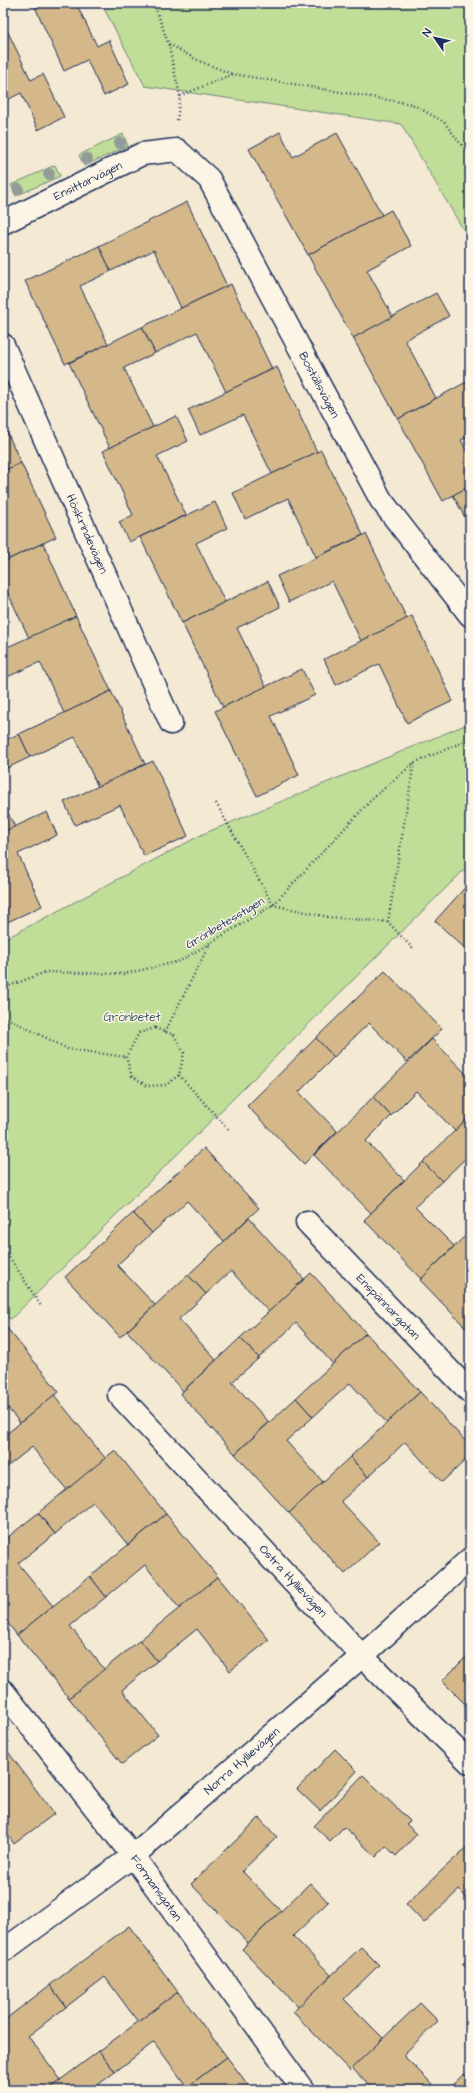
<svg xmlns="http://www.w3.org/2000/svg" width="473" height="2093" font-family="'Architects Daughter',sans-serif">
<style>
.green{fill:#c0de97;stroke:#6e867a}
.building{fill:#d4b889;stroke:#1b2f5e}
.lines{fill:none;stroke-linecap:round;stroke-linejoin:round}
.minor-casing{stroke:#1b2f5e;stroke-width:25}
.path{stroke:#1b2f5e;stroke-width:2.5;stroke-dasharray:1 3;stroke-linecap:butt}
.minor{stroke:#fcf5e5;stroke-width:22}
.tree{fill:#939b9a}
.labels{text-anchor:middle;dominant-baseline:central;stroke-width:3;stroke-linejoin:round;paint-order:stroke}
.street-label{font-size:12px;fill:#1b2f5e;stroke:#fcf5e5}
.park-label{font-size:12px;fill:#445b6c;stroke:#fcf5e5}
</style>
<rect width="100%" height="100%" fill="#f4e9d3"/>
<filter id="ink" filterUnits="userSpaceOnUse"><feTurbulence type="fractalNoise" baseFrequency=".025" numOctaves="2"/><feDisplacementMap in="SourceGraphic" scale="8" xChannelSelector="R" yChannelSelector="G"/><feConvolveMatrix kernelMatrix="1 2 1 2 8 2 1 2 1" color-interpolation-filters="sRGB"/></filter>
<g filter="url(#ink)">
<!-- green -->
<g class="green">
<path d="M 101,3 L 470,3 L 470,241 L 401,124 L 145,86 Z"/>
<path d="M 123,134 L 128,146 L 84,166 L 79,155 Z"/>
<path d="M 55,165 L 60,176 L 16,196 L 11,185 Z"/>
<path d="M 470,723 L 470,864 L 11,1319 L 3,1316 L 3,940 L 203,834 Z"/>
</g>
<!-- building -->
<g class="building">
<path d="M 44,3 L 76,3 L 97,46 L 109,40 L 129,84 L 104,96 L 87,60 L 64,71 L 35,7 Z"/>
<path d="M 4,24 L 31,80 L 43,74 L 64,117 L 38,130 L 21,93 L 3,102 Z"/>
<path d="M 280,132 L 293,157 L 337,133 L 382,215 L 308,255 L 249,149 Z"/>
<path d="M 187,202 L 227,286 L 181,308 L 154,250 L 111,271 L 99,246 Z"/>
<path d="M 391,210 L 411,246 L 367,270 L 393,317 L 353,338 L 308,255 Z"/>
<path d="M 99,246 L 111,271 L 80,286 L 108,344 L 65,364 L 25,281 Z"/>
<path d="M 231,284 L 272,369 L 226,392 L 197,332 L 155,353 L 142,327 Z"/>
<path d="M 436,293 L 449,316 L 405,340 L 436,398 L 398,419 L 353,338 Z"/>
<path d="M 142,327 L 155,353 L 124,368 L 153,427 L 110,448 L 69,363 Z"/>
<path d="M 277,367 L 317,452 L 272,474 L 243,415 L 200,435 L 188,410 Z"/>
<path d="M 470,380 L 470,435 L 461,440 L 470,457 L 470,486 L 443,501 L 398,419 Z"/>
<path d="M 176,416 L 188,441 L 157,456 L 186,515 L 129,542 L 119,522 L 133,515 L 103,451 Z"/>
<path d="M 3,423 L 21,463 L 3,471 Z"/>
<path d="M 321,450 L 363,535 L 316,557 L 288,498 L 245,519 L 233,493 Z"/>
<path d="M 21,463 L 56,537 L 9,559 L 3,546 L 3,471 Z"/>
<path d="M 470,486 L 470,527 L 453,495 Z"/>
<path d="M 215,502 L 227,528 L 196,543 L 225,602 L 182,623 L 140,537 Z"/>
<path d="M 366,534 L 407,619 L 361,641 L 332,581 L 289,602 L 277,576 Z"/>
<path d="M 43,543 L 76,616 L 29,638 L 6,589 L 3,590 L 3,562 Z"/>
<path d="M 268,581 L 280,607 L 237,628 L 266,687 L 223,707 L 182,623 Z"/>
<path d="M 76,616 L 111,691 L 64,713 L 40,662 L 3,679 L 3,649 Z"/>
<path d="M 412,616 L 453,701 L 407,723 L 379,664 L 336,685 L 324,659 Z"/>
<path d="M 302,669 L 315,695 L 271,716 L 299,775 L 257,796 L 215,711 Z"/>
<path d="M 111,691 L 145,764 L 98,787 L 75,737 L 30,757 L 19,734 Z"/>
<path d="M 19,734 L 30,757 L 3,770 L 3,741 Z"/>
<path d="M 153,761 L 188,836 L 144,856 L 120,805 L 75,825 L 64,802 Z"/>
<path d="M 3,803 L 15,827 L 3,832 Z"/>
<path d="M 47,812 L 57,835 L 18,854 L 42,906 L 3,924 L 3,832 Z"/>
<path d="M 470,882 L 470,953 L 435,921 Z"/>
<path d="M 385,971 L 442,1029 L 407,1062 L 369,1023 L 334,1057 L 316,1038 Z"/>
<path d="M 316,1038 L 334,1057 L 299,1092 L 337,1131 L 304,1164 L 247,1106 Z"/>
<path d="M 432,1039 L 470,1078 L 470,1116 L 455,1131 L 416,1091 L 391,1116 L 373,1097 Z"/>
<path d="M 373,1097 L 391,1116 L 366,1141 L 404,1180 L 371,1213 L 314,1155 Z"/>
<path d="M 470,1116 L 470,1154 L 442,1181 L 423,1162 Z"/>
<path d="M 204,1148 L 259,1208 L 224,1241 L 187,1201 L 152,1233 L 133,1213 Z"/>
<path d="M 423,1162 L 442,1181 L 415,1207 L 454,1246 L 421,1279 L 364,1220 Z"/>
<path d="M 133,1213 L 152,1233 L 117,1265 L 155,1305 L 120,1337 L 65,1277 Z"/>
<path d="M 249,1218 L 304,1279 L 269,1312 L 231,1271 L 206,1294 L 188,1275 Z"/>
<path d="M 470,1231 L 470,1332 L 420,1280 Z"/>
<path d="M 311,1273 L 366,1333 L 333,1364 L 296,1323 L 259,1358 L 240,1338 Z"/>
<path d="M 188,1275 L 206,1294 L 179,1319 L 216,1360 L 183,1391 L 127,1331 Z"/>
<path d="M 7,1328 L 59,1392 L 20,1423 L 3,1402 L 3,1331 Z"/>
<path d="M 366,1333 L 420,1392 L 387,1423 L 350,1383 L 313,1417 L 296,1398 Z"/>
<path d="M 240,1338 L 259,1358 L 232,1382 L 269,1422 L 235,1454 L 180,1394 Z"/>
<path d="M 420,1392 L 470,1446 L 470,1456 L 442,1482 L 405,1442 L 368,1477 L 350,1457 Z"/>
<path d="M 54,1395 L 106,1459 L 67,1490 L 32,1447 L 3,1470 L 3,1437 Z"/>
<path d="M 296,1398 L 313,1417 L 286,1441 L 323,1482 L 289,1513 L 235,1454 Z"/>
<path d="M 115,1450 L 166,1514 L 128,1545 L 93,1502 L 55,1534 L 38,1513 Z"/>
<path d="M 350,1457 L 368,1477 L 341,1501 L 379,1542 L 345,1574 L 289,1513 Z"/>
<path d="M 38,1513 L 55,1534 L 18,1563 L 53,1606 L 17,1635 L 3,1617 L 3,1541 Z"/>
<path d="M 166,1514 L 218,1577 L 180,1609 L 145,1565 L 106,1597 L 90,1576 Z"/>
<path d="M 90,1576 L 106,1597 L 70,1626 L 105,1670 L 69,1698 L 17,1635 Z"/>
<path d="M 218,1577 L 269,1640 L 230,1671 L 197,1629 L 157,1661 L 140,1640 Z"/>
<path d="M 140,1640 L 157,1661 L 122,1690 L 158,1735 L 122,1764 L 69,1698 Z"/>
<path d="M 470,1653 L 470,1709 L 442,1681 Z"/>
<path d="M 6,1749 L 54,1814 L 14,1844 L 3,1828 L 3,1752 Z"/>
<path d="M 335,1749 L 357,1771 L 320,1811 L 297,1789 Z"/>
<path d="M 363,1775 L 410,1821 L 406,1824 L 417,1834 L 396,1856 L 386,1846 L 376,1857 L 344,1827 L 330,1841 L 314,1826 Z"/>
<path d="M 259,1818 L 277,1837 L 242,1871 L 281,1911 L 248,1943 L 191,1884 Z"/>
<path d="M 470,1844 L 470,1901 L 459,1890 L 424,1923 L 406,1904 Z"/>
<path d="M 310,1883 L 328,1902 L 293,1936 L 331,1975 L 299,2008 L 242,1949 Z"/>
<path d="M 129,1926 L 178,1992 L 138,2022 L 105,1977 L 66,2007 L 50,1985 Z"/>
<path d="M 361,1947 L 379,1965 L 344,1999 L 383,2038 L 350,2071 L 293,2012 Z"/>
<path d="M 470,1957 L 470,1972 L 462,1964 Z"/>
<path d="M 50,1985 L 66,2007 L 28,2036 L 61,2080 L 47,2090 L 11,2090 L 3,2080 L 3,2021 Z"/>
<path d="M 178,1992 L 227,2057 L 187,2087 L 154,2042 L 115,2072 L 99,2051 Z"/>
<path d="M 420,2003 L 438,2021 L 403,2055 L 438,2090 L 373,2090 L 352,2068 Z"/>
<path d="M 99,2051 L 115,2072 L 91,2090 L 47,2090 Z"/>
<path d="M 227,2057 L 252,2090 L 183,2090 Z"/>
<path d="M 464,2074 L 470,2080 L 470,2090 L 447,2090 Z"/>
</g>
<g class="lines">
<!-- minor casing -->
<g class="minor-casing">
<g id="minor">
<path d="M 3,223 L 142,154 L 177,150 L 209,179 L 381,500 L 470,615"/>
<path d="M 3,345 L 171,723"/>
<path d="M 307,1222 L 470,1392"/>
<path d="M 119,1395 L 362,1656 L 470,1763"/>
<path d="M 3,1691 L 133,1856 L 303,2090"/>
<path d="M 3,1951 L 133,1856 L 362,1656 L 470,1559"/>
</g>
</g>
<!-- path -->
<g class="path">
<path d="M 154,3 L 168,43 L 180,96 L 177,121"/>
<path d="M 169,44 L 199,61 L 232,74"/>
<path d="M 180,96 L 233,74 L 412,104 L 444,122 L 470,156"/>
<path d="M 414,763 L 388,922 L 414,950"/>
<path d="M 216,803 L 273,905 L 329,917 L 388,922"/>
<path d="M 3,990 L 9,986 L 46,972 L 124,974 L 180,961 L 273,905 L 373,798 L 414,763 L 470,739"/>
<path d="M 3,1016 L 68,1049 L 126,1057"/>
<path d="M 155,1028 L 174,1035 L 184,1053 L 179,1075 L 166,1085 L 147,1086 L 132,1076 L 126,1057 L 139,1033 Z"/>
<path d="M 165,1032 L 210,943"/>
<path d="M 179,1075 L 230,1131"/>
<path d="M 3,1247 L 41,1306"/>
</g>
<!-- minor -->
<use href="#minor" class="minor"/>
</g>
<!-- trees -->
<g class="tree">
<circle cx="120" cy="143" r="6"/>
<circle cx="87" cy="159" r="6"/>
<circle cx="49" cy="174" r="6"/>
<circle cx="18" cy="189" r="6"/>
</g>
</g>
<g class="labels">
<!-- street labels -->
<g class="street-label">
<text transform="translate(88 181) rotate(-26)">Ensittarvägen</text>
<text transform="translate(319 385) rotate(62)">Boställsvägen</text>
<text transform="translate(87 534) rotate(66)">Höskrindevägen</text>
<text transform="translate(225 923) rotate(-31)">Grönbetesstigen</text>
<text transform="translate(388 1307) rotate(46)">Enspännargatan</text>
<text transform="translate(293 1581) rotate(47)">Östra Hyllievägen</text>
<text transform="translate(242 1761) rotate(-41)">Norra Hyllievägen</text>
<text transform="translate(156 1888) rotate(54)">Formansgatan</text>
</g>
<!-- park labels -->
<g class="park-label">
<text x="132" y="1017">Grönbetet</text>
</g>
</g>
<!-- margin -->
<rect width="473" height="2093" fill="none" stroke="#fcf5e5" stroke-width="16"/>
<rect x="8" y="8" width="457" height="2077" fill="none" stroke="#1b2f5e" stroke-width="1.5" filter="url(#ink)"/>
<!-- north arrow -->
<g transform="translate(435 38) rotate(304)" stroke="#fcf5e5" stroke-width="3" paint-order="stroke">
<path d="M0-3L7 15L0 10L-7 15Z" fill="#1b2f5e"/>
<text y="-6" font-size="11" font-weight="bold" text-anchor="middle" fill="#1b2f5e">N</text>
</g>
</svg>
